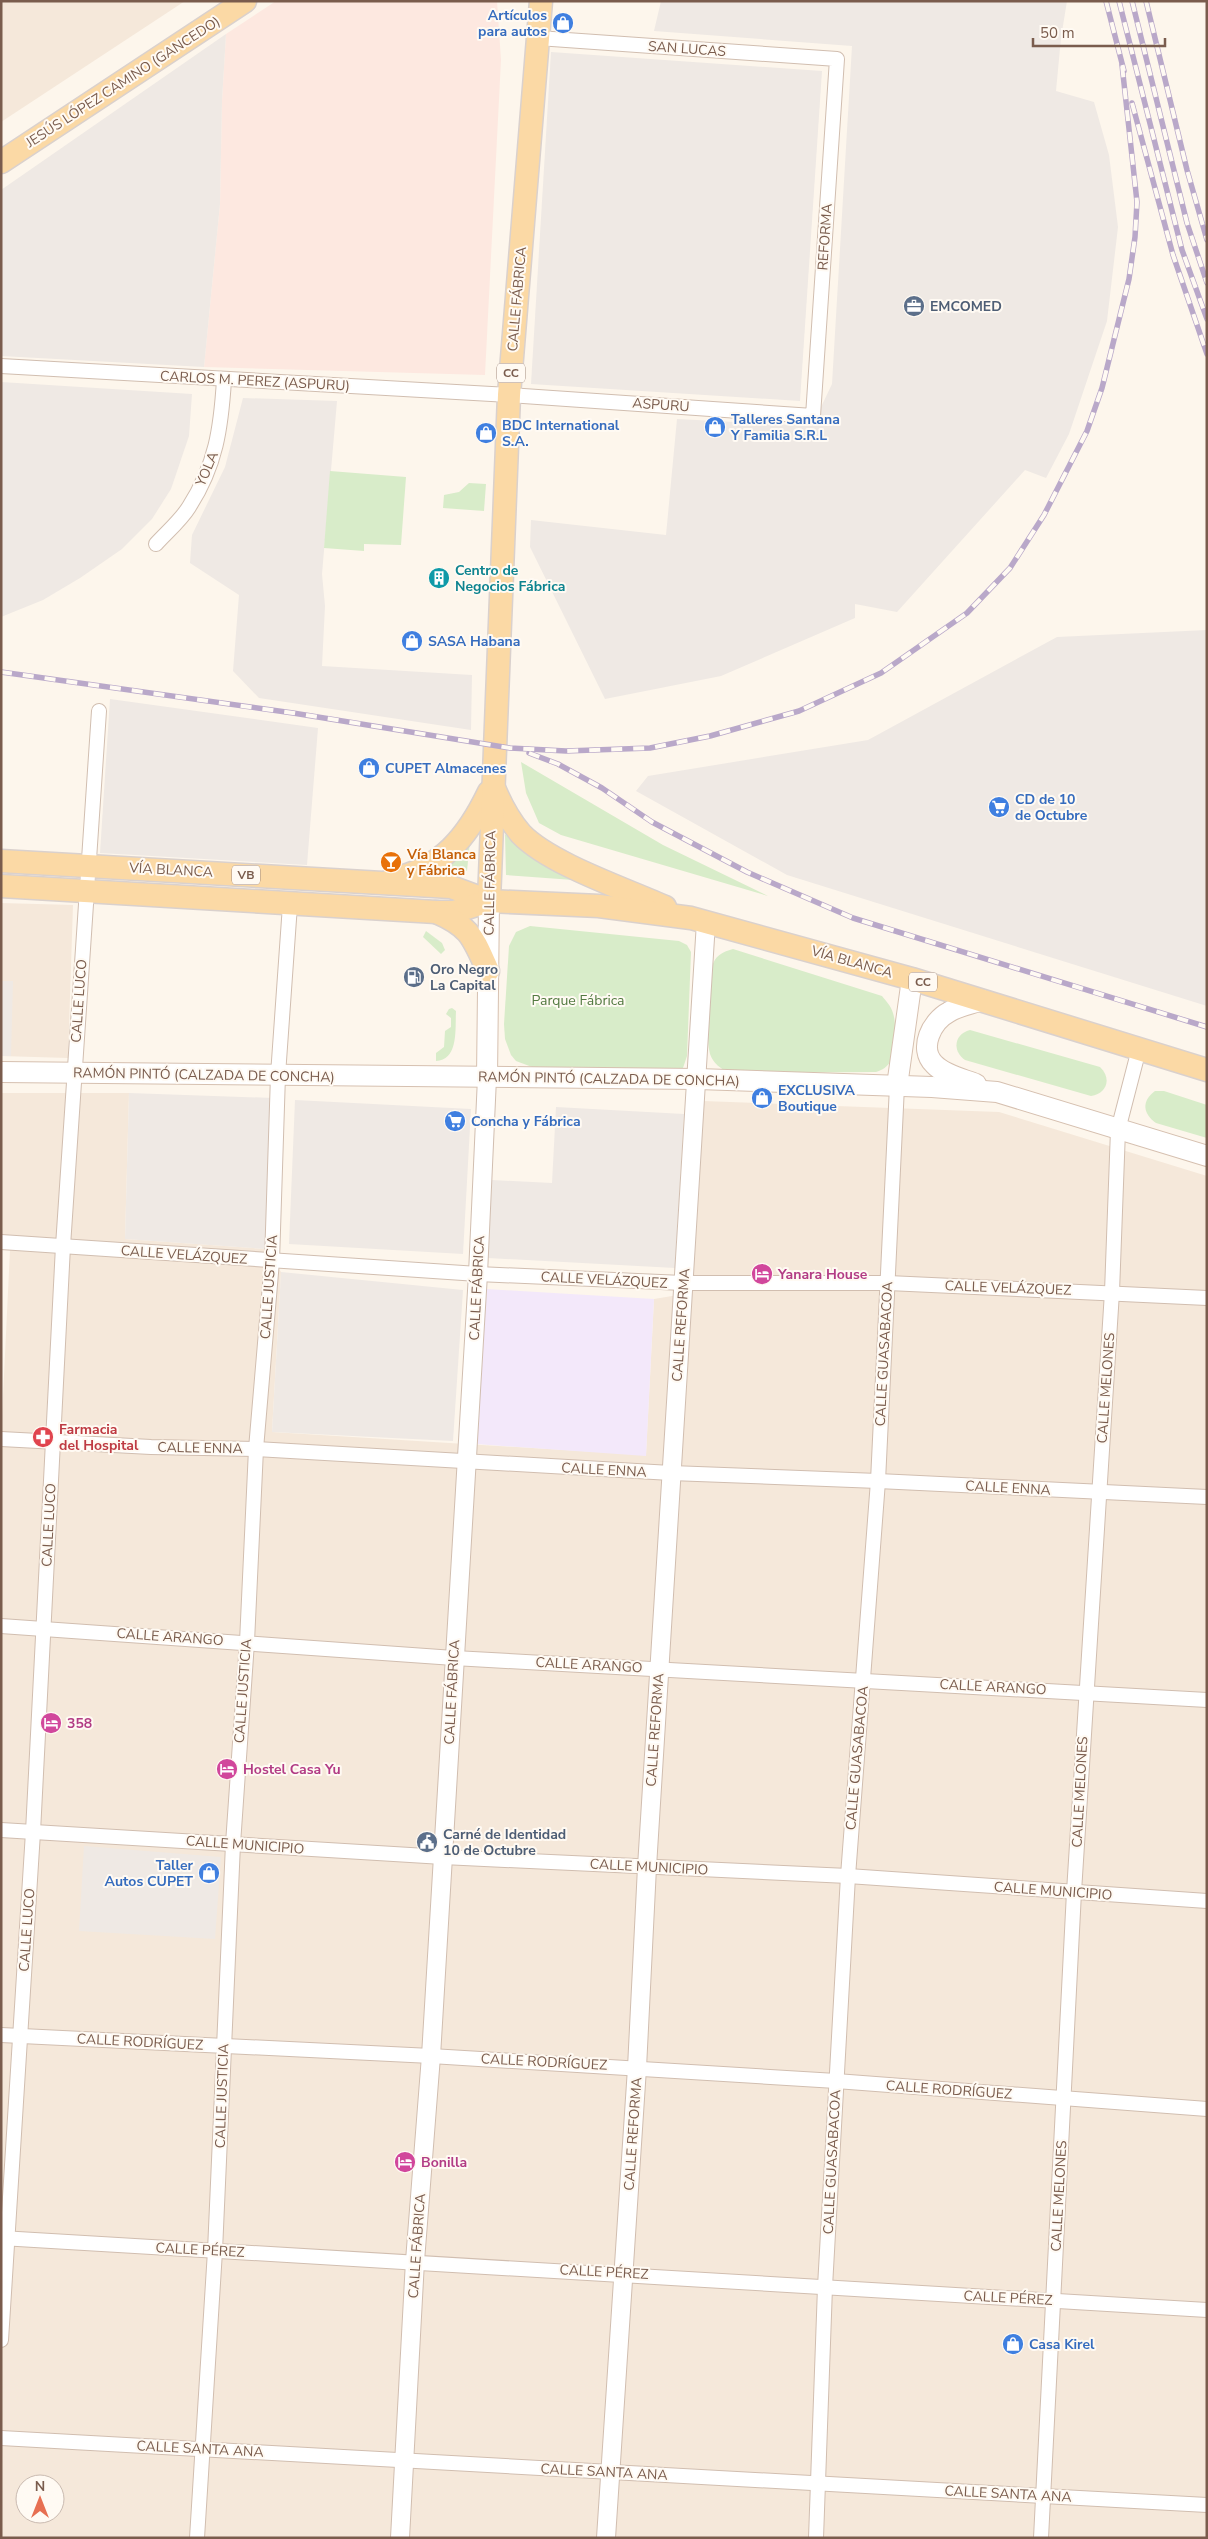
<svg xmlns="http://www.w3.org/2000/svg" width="1208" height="2539" font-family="'Nunito Sans',sans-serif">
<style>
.residential{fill:#f5e8da;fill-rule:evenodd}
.commercial{fill:#fde8e0}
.industrial{fill:#efe9e4}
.education{fill:#f3e8fa}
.green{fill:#d8ecc9}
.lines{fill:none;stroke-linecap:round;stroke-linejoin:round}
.minor-casing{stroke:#d1beb0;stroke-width:16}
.tertiary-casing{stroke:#d1beb0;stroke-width:20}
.secondary-casing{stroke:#d6c0b0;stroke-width:22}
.primary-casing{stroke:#dad1cd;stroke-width:25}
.minor{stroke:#fff;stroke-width:14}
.tertiary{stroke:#fff;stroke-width:18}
.secondary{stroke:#fff;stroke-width:20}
.primary{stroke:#fbd9a5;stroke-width:22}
.rail-casing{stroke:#b9a8c9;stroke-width:5.5}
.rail{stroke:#fffaf3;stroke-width:4;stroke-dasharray:11;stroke-linecap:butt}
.labels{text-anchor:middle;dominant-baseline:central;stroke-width:4;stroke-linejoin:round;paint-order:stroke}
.shield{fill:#fffaf3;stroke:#a28b7f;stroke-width:1}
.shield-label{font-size:12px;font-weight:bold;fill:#7a5c4d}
.shop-label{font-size:14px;font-weight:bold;fill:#366cbe;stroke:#fffaf3;text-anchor:start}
.street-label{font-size:14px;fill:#7a5c4d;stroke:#fffaf3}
.service-label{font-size:14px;font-weight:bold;fill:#4e5e75;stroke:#fffaf3;text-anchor:start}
.culture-label{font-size:14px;font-weight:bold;fill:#0d838f;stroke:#fffaf3;text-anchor:start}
.food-label{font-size:14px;font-weight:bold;fill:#c56008;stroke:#fffaf3;text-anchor:start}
.park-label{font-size:14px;fill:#537a41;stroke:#fffaf3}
.hotel-label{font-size:14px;font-weight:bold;fill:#b23c85;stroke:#fffaf3;text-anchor:start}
.health-label{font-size:14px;font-weight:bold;fill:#be3a42;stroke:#fffaf3;text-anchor:start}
</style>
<rect width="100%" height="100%" fill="#fdf6ec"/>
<!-- residential -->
<g class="residential">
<path d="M 1,1 L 185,1 L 1,122 Z"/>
<path d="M 1,903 L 73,905 L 68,1058 L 1,1056 Z"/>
<path d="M 1,1093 L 129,1093 L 125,1239 L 266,1249 L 281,1272 L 272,1432 L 646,1455 L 654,1299 L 690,1293 L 703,1101 L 999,1112 L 1207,1176 L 1207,2538 L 1,2538 L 1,1438 L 10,1250 L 1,1249 ZM 25,2484 L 55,2484 L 55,2514 L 25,2514 Z"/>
</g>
<!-- commercial -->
<path class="commercial" d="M 276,1 L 497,1 L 501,60 L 485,375 L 204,367 L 220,204 L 222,101 L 226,34 Z"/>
<!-- industrial -->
<g class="industrial">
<path d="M 661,1 L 1067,1 L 1061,38 L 1056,91 L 1094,102 L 1109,155 L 1118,227 L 1107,321 L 1069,434 L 1046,478 L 1025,470 L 897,612 L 855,604 L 855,618 L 721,676 L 605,699 L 530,547 L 531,520 L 666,535 L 677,419 L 812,426 L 832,384 L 852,46 L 654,31 Z"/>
<path d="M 226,34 L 222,101 L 220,204 L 204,367 L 1,356 L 1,190 Z"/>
<path d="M 551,52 L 822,71 L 800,401 L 531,384 Z"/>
<path d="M 1,382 L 192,394 L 189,436 L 171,489 L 152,519 L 122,549 L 80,578 L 43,600 L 1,617 Z"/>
<path d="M 243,398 L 337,401 L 322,574 L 325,606 L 322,666 L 472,675 L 471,730 L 259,698 L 233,671 L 239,595 L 190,563 L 192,535 L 225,467 Z"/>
<path d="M 1207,630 L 1207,1006 L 787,875 L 636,791 L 648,776 L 868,740 L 1057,637 Z"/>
<path d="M 110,699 L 318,728 L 307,865 L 100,853 Z"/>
<path d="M 1,981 L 13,981 L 11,1056 L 1,1056 Z"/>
<path d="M 129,1093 L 273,1098 L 266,1249 L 125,1239 Z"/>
<path d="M 295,1100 L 471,1109 L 463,1254 L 289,1244 Z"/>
<path d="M 556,1107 L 684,1114 L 675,1268 L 488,1258 L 492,1180 L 552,1183 Z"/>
<path d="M 281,1272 L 463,1290 L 453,1441 L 272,1432 Z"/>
<path d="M 84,1846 L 221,1857 L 215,1939 L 79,1931 Z"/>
</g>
<!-- education -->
<path class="education" d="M 487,1289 L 654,1299 L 646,1456 L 476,1444 Z"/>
<!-- green -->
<g class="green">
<path d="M 330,471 L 406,477 L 401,545 L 364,544 L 364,551 L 324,548 Z"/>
<path d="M 469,483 L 486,484 L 484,511 L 443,508 L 444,495 L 459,492 Z"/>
<path d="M 521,762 L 663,845 L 768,896 L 561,835 L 539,823 L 526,793 Z"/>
<path d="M 505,834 L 523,850 L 587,881 L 506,875 Z"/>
<path d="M 470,841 L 467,871 L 440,870 Z"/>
<path d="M 530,926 L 679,941 L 687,945 L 691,952 L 687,1056 L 683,1068 L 676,1072 L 532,1067 L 516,1061 L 511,1055 L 505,1039 L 504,1024 L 509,946 L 516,932 Z"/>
<path d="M 426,931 L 442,943 L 445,950 L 441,954 L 423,937 Z"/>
<path d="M 733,949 L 882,996 C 886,1001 891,1006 893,1013 C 897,1025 895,1048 891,1060 C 888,1067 882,1070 876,1072 L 729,1073 C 721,1069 713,1063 710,1054 C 705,1036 711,989 712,968 C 714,956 722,952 733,949 Z"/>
<path d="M 452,1008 L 456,1011 C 455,1028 459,1060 436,1061 L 436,1053 L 444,1047 L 445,1031 L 451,1027 L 451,1018 L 446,1014 L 449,1009 Z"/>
<path d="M 970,1030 L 1100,1067 C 1112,1078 1107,1094 1091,1096 L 965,1060 C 952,1051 954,1034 970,1030 Z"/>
<path d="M 1155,1091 L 1164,1091 L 1207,1105 L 1207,1138 L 1156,1123 C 1143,1114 1141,1101 1155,1091 Z"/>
</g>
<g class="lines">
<!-- minor casing -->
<g class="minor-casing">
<g id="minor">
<path d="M 1,366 L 509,395 L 813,416 L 837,59 L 538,38"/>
<path d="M 156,544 C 167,532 181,520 189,507 C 216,465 221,428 224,380"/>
<path d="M 1,1242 L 478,1274 L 683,1283 L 888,1283 L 1207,1298"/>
<path d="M 1,1439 L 151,1447 L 256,1449 L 671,1473 L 878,1481 L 1207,1497"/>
<path d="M 1,1626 L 454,1658 L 1207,1700"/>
<path d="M 1,1830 L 443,1857 L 848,1876 L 1207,1901"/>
<path d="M 1,2035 L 431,2056 L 836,2081 L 1207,2109"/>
<path d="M 1,2238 C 403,2260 805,2285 1207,2310"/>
<path d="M 1,2340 L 33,1832 L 63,1246 L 99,711"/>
<path d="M 1,2438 L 1207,2505"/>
<path d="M 197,2538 L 215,2251 L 233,1844 L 247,1642 L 256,1449 L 272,1261 L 278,1075 L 290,905"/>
<path d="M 816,2538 L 825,2287 L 848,1876 L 878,1481 L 897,1086"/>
<path d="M 1041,2538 L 1074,1892 L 1112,1292 L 1118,1130 L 1139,1049"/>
</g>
</g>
<!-- tertiary casing -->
<g class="tertiary-casing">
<g id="tertiary">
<path d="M 400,2538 L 415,2261 L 431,2056 L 478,1274 L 487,1078"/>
<path d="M 606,2538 L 637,2068 L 647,1867 L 706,922"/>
</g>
</g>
<!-- secondary casing -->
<g class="secondary-casing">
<g id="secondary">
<path d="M 1,1072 L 698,1079 L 932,1087 L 997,1092 L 1207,1156"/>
<path d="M 487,1078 L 489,901"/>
<path d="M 976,1084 C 963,1079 944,1075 934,1064 C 918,1048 932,1021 949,1012 C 958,1006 971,1004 982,1000"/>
<path d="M 897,1086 L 912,979"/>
</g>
</g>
<!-- primary casing -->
<g class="primary-casing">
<g id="primary">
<path d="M 1,162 L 245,1"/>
<path d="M 494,788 C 501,805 509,820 521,834 C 550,864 625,889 665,907"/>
<path d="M 1,861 L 451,887 L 489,901 L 599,906 L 691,918 L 912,979 L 1207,1070"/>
<path d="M 392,879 C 442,869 468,836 489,792"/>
<path d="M 1,886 L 436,912 L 454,912 L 489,901"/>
<path d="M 489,901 L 509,395 L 541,1"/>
<path d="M 436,912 C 471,927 473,938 488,971"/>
</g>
</g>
<!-- minor -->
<use href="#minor" class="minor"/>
<!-- tertiary -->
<use href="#tertiary" class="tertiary"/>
<!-- secondary -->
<use href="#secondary" class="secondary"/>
<!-- primary -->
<use href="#primary" class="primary"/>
<!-- rail casing -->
<g class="rail-casing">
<g id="rail">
<path d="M 1106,1 L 1124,71"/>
<path d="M 1119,1 L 1182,250 L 1207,319"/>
<path d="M 1132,1 L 1187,223 L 1207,283"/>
<path d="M 1146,1 L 1187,170 L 1207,240"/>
<path d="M 1132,103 L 1173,255 L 1207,354"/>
<path d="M 1,672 L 293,713 L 510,748 L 566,751 L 650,748 L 710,736 L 799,711 L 881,673 L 967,613 L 1010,568 L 1044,515 L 1087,431 L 1102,388 L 1129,279 L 1135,237 L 1137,202 L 1122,65"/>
<path d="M 529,753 L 558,764 L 602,788 L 652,822 L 747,872 L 853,918 L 1207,1027"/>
</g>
</g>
<!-- rail -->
<use href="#rail" class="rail"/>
</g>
<!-- icons -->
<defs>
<g id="shop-disc" transform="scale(1.125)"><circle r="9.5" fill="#3f7fe0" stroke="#fffaf3"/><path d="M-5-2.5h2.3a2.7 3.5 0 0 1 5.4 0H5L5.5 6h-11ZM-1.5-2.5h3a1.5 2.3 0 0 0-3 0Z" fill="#fff"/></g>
<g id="office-disc" transform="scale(1.125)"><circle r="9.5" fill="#5c6f8a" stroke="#fffaf3"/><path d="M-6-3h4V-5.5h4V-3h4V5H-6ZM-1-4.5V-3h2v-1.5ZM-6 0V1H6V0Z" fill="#fff"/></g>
<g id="building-disc" transform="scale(1.125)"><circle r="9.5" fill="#0f9aa8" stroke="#fffaf3"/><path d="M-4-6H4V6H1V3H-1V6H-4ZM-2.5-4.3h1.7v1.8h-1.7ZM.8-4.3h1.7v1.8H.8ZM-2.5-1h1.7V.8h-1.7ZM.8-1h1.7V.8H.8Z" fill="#fff"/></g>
<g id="supermarket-disc" transform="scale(1.125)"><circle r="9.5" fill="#3f7fe0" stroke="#fffaf3"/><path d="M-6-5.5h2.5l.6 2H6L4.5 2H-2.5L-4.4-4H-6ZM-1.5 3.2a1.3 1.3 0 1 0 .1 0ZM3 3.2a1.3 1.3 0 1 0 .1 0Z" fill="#fff"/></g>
<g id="bar-disc" transform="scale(1.125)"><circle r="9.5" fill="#e8710a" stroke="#fffaf3"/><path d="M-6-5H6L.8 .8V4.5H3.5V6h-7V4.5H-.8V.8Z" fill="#fff"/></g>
<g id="fuel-disc" transform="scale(1.125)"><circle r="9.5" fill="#5c6f8a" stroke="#fffaf3"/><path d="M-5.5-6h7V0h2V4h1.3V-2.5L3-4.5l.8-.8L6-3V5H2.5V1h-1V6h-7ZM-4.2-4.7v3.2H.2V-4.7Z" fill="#fff"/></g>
<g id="hotel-disc" transform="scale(1.125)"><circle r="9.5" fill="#d1479c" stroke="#fffaf3"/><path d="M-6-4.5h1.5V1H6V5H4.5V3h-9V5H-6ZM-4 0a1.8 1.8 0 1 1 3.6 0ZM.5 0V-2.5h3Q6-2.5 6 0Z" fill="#fff"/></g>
<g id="pharmacy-disc" transform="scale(1.125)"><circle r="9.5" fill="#e0444e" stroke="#fffaf3"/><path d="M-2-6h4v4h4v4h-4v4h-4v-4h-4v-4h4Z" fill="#fff"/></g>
<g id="civic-disc" transform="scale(1.125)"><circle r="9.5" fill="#5c6f8a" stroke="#fffaf3"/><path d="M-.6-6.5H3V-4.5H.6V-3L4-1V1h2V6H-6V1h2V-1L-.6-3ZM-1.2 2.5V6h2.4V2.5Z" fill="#fff"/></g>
</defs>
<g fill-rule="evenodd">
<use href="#shop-disc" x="563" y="23"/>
<use href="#office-disc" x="914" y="306"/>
<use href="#shop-disc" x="715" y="427"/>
<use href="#shop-disc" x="486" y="433"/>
<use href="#building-disc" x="439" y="578"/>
<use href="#shop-disc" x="412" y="641"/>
<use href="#shop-disc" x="369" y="768"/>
<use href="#supermarket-disc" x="999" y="807"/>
<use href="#bar-disc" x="391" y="862"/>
<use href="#fuel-disc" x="414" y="977"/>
<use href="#shop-disc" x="762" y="1098"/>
<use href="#supermarket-disc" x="455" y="1121"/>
<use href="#hotel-disc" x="762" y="1274"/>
<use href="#pharmacy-disc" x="43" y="1437"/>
<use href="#hotel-disc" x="51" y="1723"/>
<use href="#hotel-disc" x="227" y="1769"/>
<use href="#civic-disc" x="427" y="1842"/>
<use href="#shop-disc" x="209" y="1873"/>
<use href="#hotel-disc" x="405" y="2162"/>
<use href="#shop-disc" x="1013" y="2344"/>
</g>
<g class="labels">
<!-- shield labels -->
<g class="shield">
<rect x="497" y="363.5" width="28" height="19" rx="4"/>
<rect x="232" y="865.5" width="28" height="19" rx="4"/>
<rect x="909" y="972.5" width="28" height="19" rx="4"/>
</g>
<g class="shield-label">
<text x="511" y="373">CC</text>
<text x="246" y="875">VB</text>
<text x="923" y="982">CC</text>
</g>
<!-- shop labels -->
<g class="shop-label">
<text x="547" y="15" text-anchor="end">Artículos<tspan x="547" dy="16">para autos</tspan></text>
<text x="731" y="419">Talleres Santana<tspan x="731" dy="16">Y Familia S.R.L</tspan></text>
<text x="502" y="425">BDC International<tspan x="502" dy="16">S.A.</tspan></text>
<text x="428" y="641">SASA Habana</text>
<text x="385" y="768">CUPET Almacenes</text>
<text x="1015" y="799">CD de 10<tspan x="1015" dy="16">de Octubre</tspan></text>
<text x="778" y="1090">EXCLUSIVA<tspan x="778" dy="16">Boutique</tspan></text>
<text x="471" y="1121">Concha y Fábrica</text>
<text x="193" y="1865" text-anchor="end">Taller<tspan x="193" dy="16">Autos CUPET</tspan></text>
<text x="1029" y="2344">Casa Kirel</text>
</g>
<!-- street labels -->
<g class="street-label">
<text transform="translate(687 49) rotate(4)">SAN LUCAS</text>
<text transform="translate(123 82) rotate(-33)">JESÚS LÓPEZ CAMINO (GANCEDO)</text>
<text transform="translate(825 237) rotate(-86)">REFORMA</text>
<text transform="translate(517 299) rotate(-85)">CALLE FÁBRICA</text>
<text transform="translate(255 381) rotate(3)">CARLOS M. PEREZ (ASPURU)</text>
<text transform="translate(661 405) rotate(4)">ASPURU</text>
<text transform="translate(207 469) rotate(-67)">YOLA</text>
<text transform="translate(171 870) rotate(3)">VÍA BLANCA</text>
<text transform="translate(490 883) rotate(-89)">CALLE FÁBRICA</text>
<text transform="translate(852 962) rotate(16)">VÍA BLANCA</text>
<text transform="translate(79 1001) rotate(-86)">CALLE LUCO</text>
<text transform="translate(204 1075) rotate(1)">RAMÓN PINTÓ (CALZADA DE CONCHA)</text>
<text transform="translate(609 1079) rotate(1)">RAMÓN PINTÓ (CALZADA DE CONCHA)</text>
<text transform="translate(184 1255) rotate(4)">CALLE VELÁZQUEZ</text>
<text transform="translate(604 1280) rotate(3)">CALLE VELÁZQUEZ</text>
<text transform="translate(269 1287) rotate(-86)">CALLE JUSTICIA</text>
<text transform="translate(477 1288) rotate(-87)">CALLE FÁBRICA</text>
<text transform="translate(1008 1288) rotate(2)">CALLE VELÁZQUEZ</text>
<text transform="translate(681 1325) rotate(-86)">CALLE REFORMA</text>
<text transform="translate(884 1354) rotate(-87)">CALLE GUASABACOA</text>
<text transform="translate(1106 1388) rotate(-86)">CALLE MELONES</text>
<text transform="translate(200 1448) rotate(1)">CALLE ENNA</text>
<text transform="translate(604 1470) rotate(3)">CALLE ENNA</text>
<text transform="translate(1008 1488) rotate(3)">CALLE ENNA</text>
<text transform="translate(49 1525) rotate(-87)">CALLE LUCO</text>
<text transform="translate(170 1637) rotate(4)">CALLE ARANGO</text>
<text transform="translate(589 1665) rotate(3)">CALLE ARANGO</text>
<text transform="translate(993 1687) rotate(3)">CALLE ARANGO</text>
<text transform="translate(243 1691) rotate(-86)">CALLE JUSTICIA</text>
<text transform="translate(452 1692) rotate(-87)">CALLE FÁBRICA</text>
<text transform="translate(655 1730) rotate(-86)">CALLE REFORMA</text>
<text transform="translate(857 1758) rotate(-85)">CALLE GUASABACOA</text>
<text transform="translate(1080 1792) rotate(-87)">CALLE MELONES</text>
<text transform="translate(245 1845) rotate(4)">CALLE MUNICIPIO</text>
<text transform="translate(649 1867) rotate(3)">CALLE MUNICIPIO</text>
<text transform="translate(1053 1891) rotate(4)">CALLE MUNICIPIO</text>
<text transform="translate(27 1930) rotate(-86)">CALLE LUCO</text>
<text transform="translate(140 2042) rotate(3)">CALLE RODRÍGUEZ</text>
<text transform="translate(544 2062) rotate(3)">CALLE RODRÍGUEZ</text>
<text transform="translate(949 2090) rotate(4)">CALLE RODRÍGUEZ</text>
<text transform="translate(222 2096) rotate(-88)">CALLE JUSTICIA</text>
<text transform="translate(633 2134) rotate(-86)">CALLE REFORMA</text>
<text transform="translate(832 2162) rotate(-87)">CALLE GUASABACOA</text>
<text transform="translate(1059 2196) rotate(-87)">CALLE MELONES</text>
<text transform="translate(417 2246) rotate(-86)">CALLE FÁBRICA</text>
<text transform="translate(200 2250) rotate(3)">CALLE PÉREZ</text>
<text transform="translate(604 2272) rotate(3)">CALLE PÉREZ</text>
<text transform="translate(1008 2298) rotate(3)">CALLE PÉREZ</text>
<text transform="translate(200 2449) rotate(3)">CALLE SANTA ANA</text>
<text transform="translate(604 2472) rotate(3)">CALLE SANTA ANA</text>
<text transform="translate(1008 2494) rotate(3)">CALLE SANTA ANA</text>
</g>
<!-- service labels -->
<g class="service-label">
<text x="930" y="306">EMCOMED</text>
<text x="430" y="969">Oro Negro<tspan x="430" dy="16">La Capital</tspan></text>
<text x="443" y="1834">Carné de Identidad<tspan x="443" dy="16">10 de Octubre</tspan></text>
</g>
<!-- culture labels -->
<g class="culture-label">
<text x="455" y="570">Centro de<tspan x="455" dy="16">Negocios Fábrica</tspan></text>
</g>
<!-- food labels -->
<g class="food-label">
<text x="407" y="854">Vía Blanca<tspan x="407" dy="16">y Fábrica</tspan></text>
</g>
<!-- park labels -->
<g class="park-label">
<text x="578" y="1000">Parque Fábrica</text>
</g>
<!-- hotel labels -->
<g class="hotel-label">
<text x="778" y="1274">Yanara House</text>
<text x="67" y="1723">358</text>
<text x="243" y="1769">Hostel Casa Yu</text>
<text x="421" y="2162">Bonilla</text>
</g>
<!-- health labels -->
<g class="health-label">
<text x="59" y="1429">Farmacia<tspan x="59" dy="16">del Hospital</tspan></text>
</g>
</g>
<!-- border -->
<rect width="1208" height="2539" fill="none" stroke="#7a5c4d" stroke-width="5"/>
<!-- north arrow -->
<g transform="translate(40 2499)"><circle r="24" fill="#fffaf3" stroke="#cabbb1"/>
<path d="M0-4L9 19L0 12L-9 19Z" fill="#e76f51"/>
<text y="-8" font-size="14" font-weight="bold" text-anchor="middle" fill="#7a5c4d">N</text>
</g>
<!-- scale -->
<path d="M1033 38v8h132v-8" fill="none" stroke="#7a5c4d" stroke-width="2.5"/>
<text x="1040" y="38" font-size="15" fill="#7a5c4d" stroke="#fffaf3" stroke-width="4" paint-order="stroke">50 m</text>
</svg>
